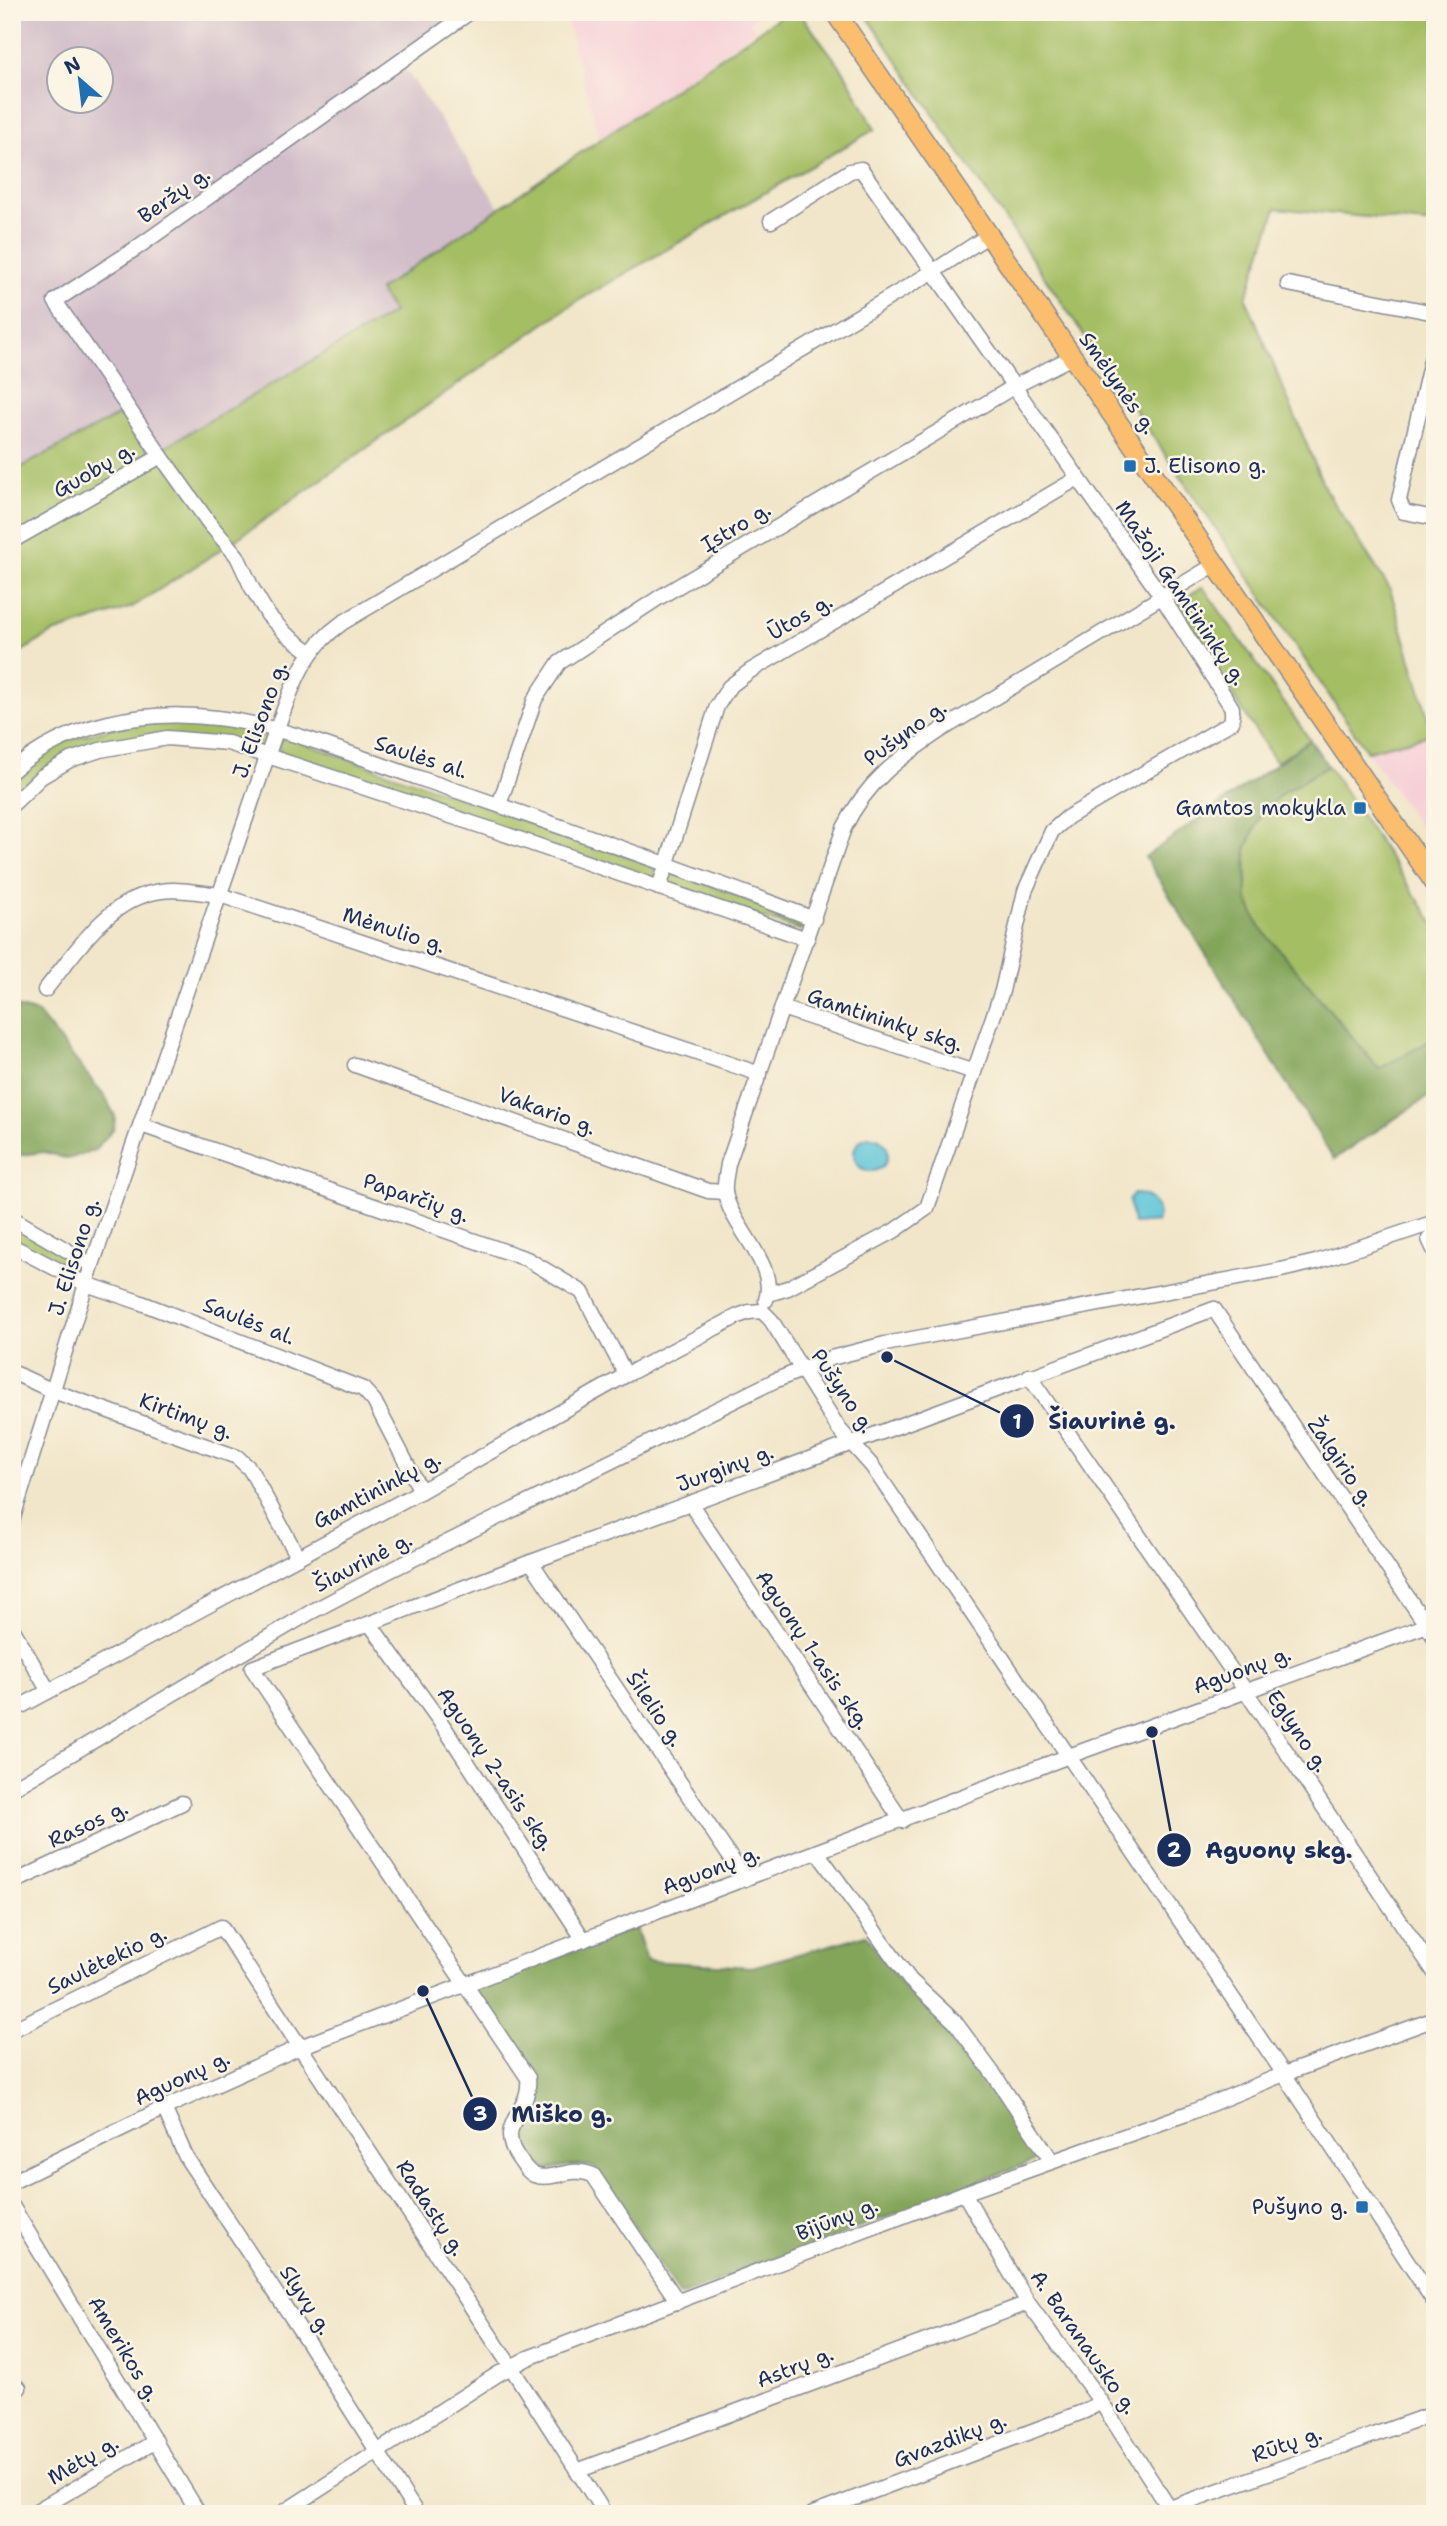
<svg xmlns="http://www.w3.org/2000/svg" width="1447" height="2526" font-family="'Shantell Sans',sans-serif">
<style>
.built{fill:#f6cfd7}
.industrial{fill:#d1bdc9;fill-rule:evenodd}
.green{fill:#a4be64;stroke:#607661;stroke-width:2}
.forest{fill:#83a55a;stroke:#4f6a5c;stroke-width:2}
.water{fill:#5cc4d8;stroke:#3c7a9b;stroke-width:2}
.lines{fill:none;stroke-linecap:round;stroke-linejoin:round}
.minor-casing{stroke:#868a94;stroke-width:17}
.highway-casing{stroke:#868a94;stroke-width:22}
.minor{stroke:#fff;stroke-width:14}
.highway{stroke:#fbbe6e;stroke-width:19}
.poi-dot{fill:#1f6fb2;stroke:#fcf5e5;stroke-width:2.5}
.labels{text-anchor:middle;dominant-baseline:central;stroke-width:5;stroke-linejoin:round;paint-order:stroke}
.street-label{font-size:21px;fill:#1b2f5e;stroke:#fcf5e5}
.poi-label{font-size:21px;fill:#1b2f5e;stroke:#fcf5e5;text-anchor:end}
.leader{fill:none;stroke:#1b2f5e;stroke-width:2.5}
.callout-dot{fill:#1b2f5e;stroke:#fcf5e5;stroke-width:2.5}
.mark-label{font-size:21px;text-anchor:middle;font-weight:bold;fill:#fff}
.callout-label{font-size:23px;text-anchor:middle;font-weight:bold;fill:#1b2f5e;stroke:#fcf5e5;stroke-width:5;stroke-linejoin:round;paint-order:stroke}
</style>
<rect width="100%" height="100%" fill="#fcf5e5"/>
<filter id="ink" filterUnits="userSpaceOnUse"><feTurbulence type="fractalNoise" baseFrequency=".0143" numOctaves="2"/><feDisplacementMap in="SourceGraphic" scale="14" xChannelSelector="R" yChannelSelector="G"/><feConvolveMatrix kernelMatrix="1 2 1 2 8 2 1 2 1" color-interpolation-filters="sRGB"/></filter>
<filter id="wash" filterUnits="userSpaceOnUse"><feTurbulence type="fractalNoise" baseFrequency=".00686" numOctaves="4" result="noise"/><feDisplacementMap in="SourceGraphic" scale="28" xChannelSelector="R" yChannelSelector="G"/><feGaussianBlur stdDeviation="1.57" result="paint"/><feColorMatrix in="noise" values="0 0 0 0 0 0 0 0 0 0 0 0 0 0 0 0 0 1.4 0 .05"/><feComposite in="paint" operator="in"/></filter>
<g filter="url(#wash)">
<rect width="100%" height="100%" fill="#f1e6c9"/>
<!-- built -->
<g class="built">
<path d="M 564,12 L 763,12 L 750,21 L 755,30 L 600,139 Z"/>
<path d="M 1433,734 L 1435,737 L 1435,849 L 1367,751 Z"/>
</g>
<!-- industrial -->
<path class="industrial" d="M 12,12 L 440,12 L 454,32 L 404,67 L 500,208 L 380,290 L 394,313 L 151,455 L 122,413 L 20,468 L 16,433 L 12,421 ZM 60,60 L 102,60 L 102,102 L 60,102 Z"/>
<!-- green -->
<g class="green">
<path d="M 787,12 L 799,12 L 845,73 L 875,129 L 571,305 L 231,543 L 132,607 L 53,633 L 12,657 L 12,483 L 20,468 L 122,413 L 151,455 L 393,313 L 379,290 Z"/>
<path d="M 864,12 L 1435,12 L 1435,224 L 1276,208 L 1246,298 L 1325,489 L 1390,589 L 1433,734 L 1367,751 Z"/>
<path d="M 1203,587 L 1310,740 L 1276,762 L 1177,610 L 1180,601 Z"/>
<path d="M 201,721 L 265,733 L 268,742 L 263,746 L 259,747 L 226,738 L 98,747 L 12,800 L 12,776 L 58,743 L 133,722 Z"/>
<path d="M 286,737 L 653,865 L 656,877 L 651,881 L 281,755 L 278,745 L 280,741 Z"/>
<path d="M 1328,766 L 1435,925 L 1435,1038 L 1379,1069 L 1259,926 L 1247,899 L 1246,850 L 1262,812 L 1283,793 Z"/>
<path d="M 674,871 L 804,922 L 804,925 L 800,930 L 670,889 L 666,882 L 669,873 Z"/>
<path d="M 12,1221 L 84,1263 L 84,1278 L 12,1243 Z"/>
</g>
<!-- forest -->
<g class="forest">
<path d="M 1310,740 L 1328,766 L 1283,793 L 1262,812 L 1246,849 L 1247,899 L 1259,926 L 1379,1069 L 1435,1038 L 1435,1092 L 1334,1159 L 1145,857 Z"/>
<path d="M 12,1006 L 38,1013 L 105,1097 L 115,1116 L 114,1128 L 95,1150 L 68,1159 L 44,1152 L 12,1156 Z"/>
<path d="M 636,1928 L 647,1961 L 752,1967 L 866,1935 L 902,1985 L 950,2029 L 1039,2159 L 680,2296 L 594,2167 C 549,2156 539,2197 514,2133 L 533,2090 L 473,1987 Z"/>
</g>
<!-- water -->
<g class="water">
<circle cx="871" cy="1154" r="17"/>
<path d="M 1133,1194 C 1149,1194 1154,1200 1159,1214 L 1157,1222 L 1133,1224 L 1129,1200 Z"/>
</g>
</g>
<g filter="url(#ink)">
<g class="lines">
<!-- minor casing -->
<g class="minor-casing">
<g id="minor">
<path d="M 1288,284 L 1435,313"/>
<path d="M 1435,343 L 1399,500 L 1404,512 L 1435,518"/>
<path d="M 12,541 L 161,456"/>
<path d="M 310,652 L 286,634 L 268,615 L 252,588 L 237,556 L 209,523 L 161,456 L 55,301 L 135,249 L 470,12"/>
<path d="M 12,771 C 67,723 145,709 217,718 C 286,726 354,756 419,778 C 552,823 683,869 814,919"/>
<path d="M 12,805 L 41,777 L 70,760 L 100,750 L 167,738 L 228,743 L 490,829 L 807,939"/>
<path d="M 499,805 L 535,699 L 559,663 L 660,597 L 1015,386 L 1072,357"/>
<path d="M 659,888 L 717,706 L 729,687 L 750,671 L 1078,478"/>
<path d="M 45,990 C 76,952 108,898 161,891 C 180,888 201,893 220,895 L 760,1074"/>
<path d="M 782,1008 L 974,1072"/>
<path d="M 355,1065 L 708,1191 L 725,1192"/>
<path d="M 141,1125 L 527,1259 L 582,1292 L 626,1375"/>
<path d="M 12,1218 L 92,1265"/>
<path d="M 1429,1239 L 1435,1252"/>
<path d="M 12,1246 L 86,1284 L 139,1302 L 363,1389 L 374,1401 L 421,1491"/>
<path d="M 768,1294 L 788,1288 L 894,1231 L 927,1208 L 1002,991 L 1025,891 L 1052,831 L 1068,817 L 1232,722 L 1232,708 L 1162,597 L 861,169 L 850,171 L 771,221"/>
<path d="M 766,1300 C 778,1264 730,1226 725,1192 C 724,1182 727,1173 728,1164 L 844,828 C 867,781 898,759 941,730 L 1216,564"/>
<path d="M 762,1311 L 771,1320 L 839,1429 L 872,1466 L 1284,2074 L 1435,2303"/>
<path d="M 12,1372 L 53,1391 L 237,1457 L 249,1468 L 255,1478 L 298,1557"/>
<path d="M 1029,1376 L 1245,1690 L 1435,1973"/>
<path d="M 690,1503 L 902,1821"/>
<path d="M 12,1521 L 92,1265 L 276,731 C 293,686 302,651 342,623 L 934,271 L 989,235"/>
<path d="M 531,1562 L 745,1879"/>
<path d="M 370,1624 L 444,1727 L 584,1940"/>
<path d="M 12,1628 L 48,1690"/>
<path d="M 12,1711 L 421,1491 L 626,1375 L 738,1316 L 749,1312 L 762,1311"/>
<path d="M 12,1789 L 311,1612 L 385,1573 L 774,1381 L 831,1358 L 885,1344 L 1281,1270 L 1316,1262 L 1435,1222"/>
<path d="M 817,1852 L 910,1980 L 955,2022 L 995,2076 L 1052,2161"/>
<path d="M 12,1883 L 182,1803"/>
<path d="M 12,2030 L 221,1927 L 511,2367 L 605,2514"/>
<path d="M 164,2108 L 186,2157 L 304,2336 L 417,2514"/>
<path d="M 12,2182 L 164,2108 L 300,2047 L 1069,1756 L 1433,1623"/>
<path d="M 964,2193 L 1028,2303 L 1101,2402 L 1173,2514"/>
<path d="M 12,2206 L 199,2514"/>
<path d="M 678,2302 L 593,2175 C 570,2165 552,2182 534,2175 C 528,2172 523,2165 519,2159 C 493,2123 532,2113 528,2078 L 252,1668 L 531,1562 L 1214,1309 L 1435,1638"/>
<path d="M 12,2392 L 19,2388"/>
<path d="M 577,2471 L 1028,2303"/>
<path d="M 31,2514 L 156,2441"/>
<path d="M 281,2514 L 498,2374 L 528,2358 L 964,2193 L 1189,2113 L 1284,2074 L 1435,2019"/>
<path d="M 813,2514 L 1085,2411 L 1101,2402"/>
<path d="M 1153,2514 L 1435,2413"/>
</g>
</g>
<!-- highway casing -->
<g class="highway-casing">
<path id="highway" d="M 835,12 L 1435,883"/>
</g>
<!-- minor -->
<use href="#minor" class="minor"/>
<!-- highway -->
<use href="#highway" class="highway"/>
</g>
</g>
<!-- markers -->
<g class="poi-dot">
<rect x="1123" y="459" width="14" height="14" rx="3.5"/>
<rect x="1353" y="801" width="14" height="14" rx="3.5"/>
<rect x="1355" y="2200" width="14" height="14" rx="3.5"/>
</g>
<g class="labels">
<!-- street labels -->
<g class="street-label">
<text transform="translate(174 195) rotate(-35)">Beržų g.</text>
<text transform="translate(1118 383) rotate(55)">Smėlynės g.</text>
<text transform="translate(94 470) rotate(-30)">Guobų g.</text>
<text transform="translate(736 527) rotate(-31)">Įstro g.</text>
<text transform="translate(1181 593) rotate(56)">Mažoji Gamtininkų g.</text>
<text transform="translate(800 617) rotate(-30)">Ūtos g.</text>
<text transform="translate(260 720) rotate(-70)">J. Elisono g.</text>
<text transform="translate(905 733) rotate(-36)">Pušyno g.</text>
<text transform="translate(421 757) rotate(18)">Saulės al.</text>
<text transform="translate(394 930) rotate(18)">Mėnulio g.</text>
<text transform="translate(885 1020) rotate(18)">Gamtininkų skg.</text>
<text transform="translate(547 1111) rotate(20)">Vakario g.</text>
<text transform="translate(416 1198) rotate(19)">Paparčių g.</text>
<text transform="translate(74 1257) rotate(-72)">J. Elisono g.</text>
<text transform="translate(249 1321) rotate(21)">Saulės al.</text>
<text transform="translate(843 1391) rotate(56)">Pušyno g.</text>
<text transform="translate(186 1416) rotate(20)">Kirtimų g.</text>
<text transform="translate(1341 1462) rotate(56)">Žalgirio g.</text>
<text transform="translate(725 1468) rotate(-20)">Jurginų g.</text>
<text transform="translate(377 1490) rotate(-28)">Gamtininkų g.</text>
<text transform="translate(363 1562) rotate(-27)">Šiaurinė g.</text>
<text transform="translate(813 1650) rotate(56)">Aguonų 1-asis skg.</text>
<text transform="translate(1242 1670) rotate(-20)">Aguonų g.</text>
<text transform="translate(655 1709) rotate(56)">Šilelio g.</text>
<text transform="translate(1298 1731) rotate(56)">Eglyno g.</text>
<text transform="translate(496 1769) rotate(56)">Aguonų 2-asis skg.</text>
<text transform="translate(88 1824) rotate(-25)">Rasos g.</text>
<text transform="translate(711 1870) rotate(-21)">Aguonų g.</text>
<text transform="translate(107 1960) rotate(-26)">Saulėtekio g.</text>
<text transform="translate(182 2078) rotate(-25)">Aguonų g.</text>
<text transform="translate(431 2208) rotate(57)">Radastų g.</text>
<text transform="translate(837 2219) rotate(-21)">Bijūnų g.</text>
<text transform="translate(306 2300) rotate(57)">Slyvų g.</text>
<text transform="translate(1084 2342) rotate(55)">A. Baranausko g.</text>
<text transform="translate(124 2349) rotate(59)">Amerikos g.</text>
<text transform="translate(795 2367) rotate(-21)">Astrų g.</text>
<text transform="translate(950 2440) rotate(-21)">Gvazdikų g.</text>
<text transform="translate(1287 2444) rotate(-19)">Rūtų g.</text>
<text transform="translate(83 2460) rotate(-30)">Mėtų g.</text>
</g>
<!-- poi labels -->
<g class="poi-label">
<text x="1144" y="466" text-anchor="start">J. Elisono g.</text>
<text x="1346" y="808">Gamtos mokykla</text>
<text x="1348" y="2207">Pušyno g.</text>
</g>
</g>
<!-- callouts -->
<path class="leader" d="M887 1357L1017 1421M1152 1732L1174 1850M423 1991L480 2114"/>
<g class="callout-dot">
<circle cx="887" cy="1357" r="7"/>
<circle cx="1152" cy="1732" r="7"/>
<circle cx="423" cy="1991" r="7"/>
<circle cx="1017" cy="1421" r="18"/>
<circle cx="1174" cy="1850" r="18"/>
<circle cx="480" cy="2114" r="18"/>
</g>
<g class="mark-label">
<text x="1017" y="1429">1</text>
<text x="1174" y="1857">2</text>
<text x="480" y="2121">3</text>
</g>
<g class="callout-label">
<text x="1112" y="1429">Šiaurinė g.</text>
<text x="1279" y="1858">Aguonų skg.</text>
<text x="562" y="2122">Miško g.</text>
</g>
<!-- margin -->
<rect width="1447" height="2526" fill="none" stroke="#fcf5e5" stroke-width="42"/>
<!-- north arrow -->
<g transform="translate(80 80) rotate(332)"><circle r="33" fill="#fcf5e5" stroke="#a2a6af" stroke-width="2"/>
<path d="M0-5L12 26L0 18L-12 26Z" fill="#1f6fb2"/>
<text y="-10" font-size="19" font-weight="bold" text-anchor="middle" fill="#1b2f5e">N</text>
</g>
</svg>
